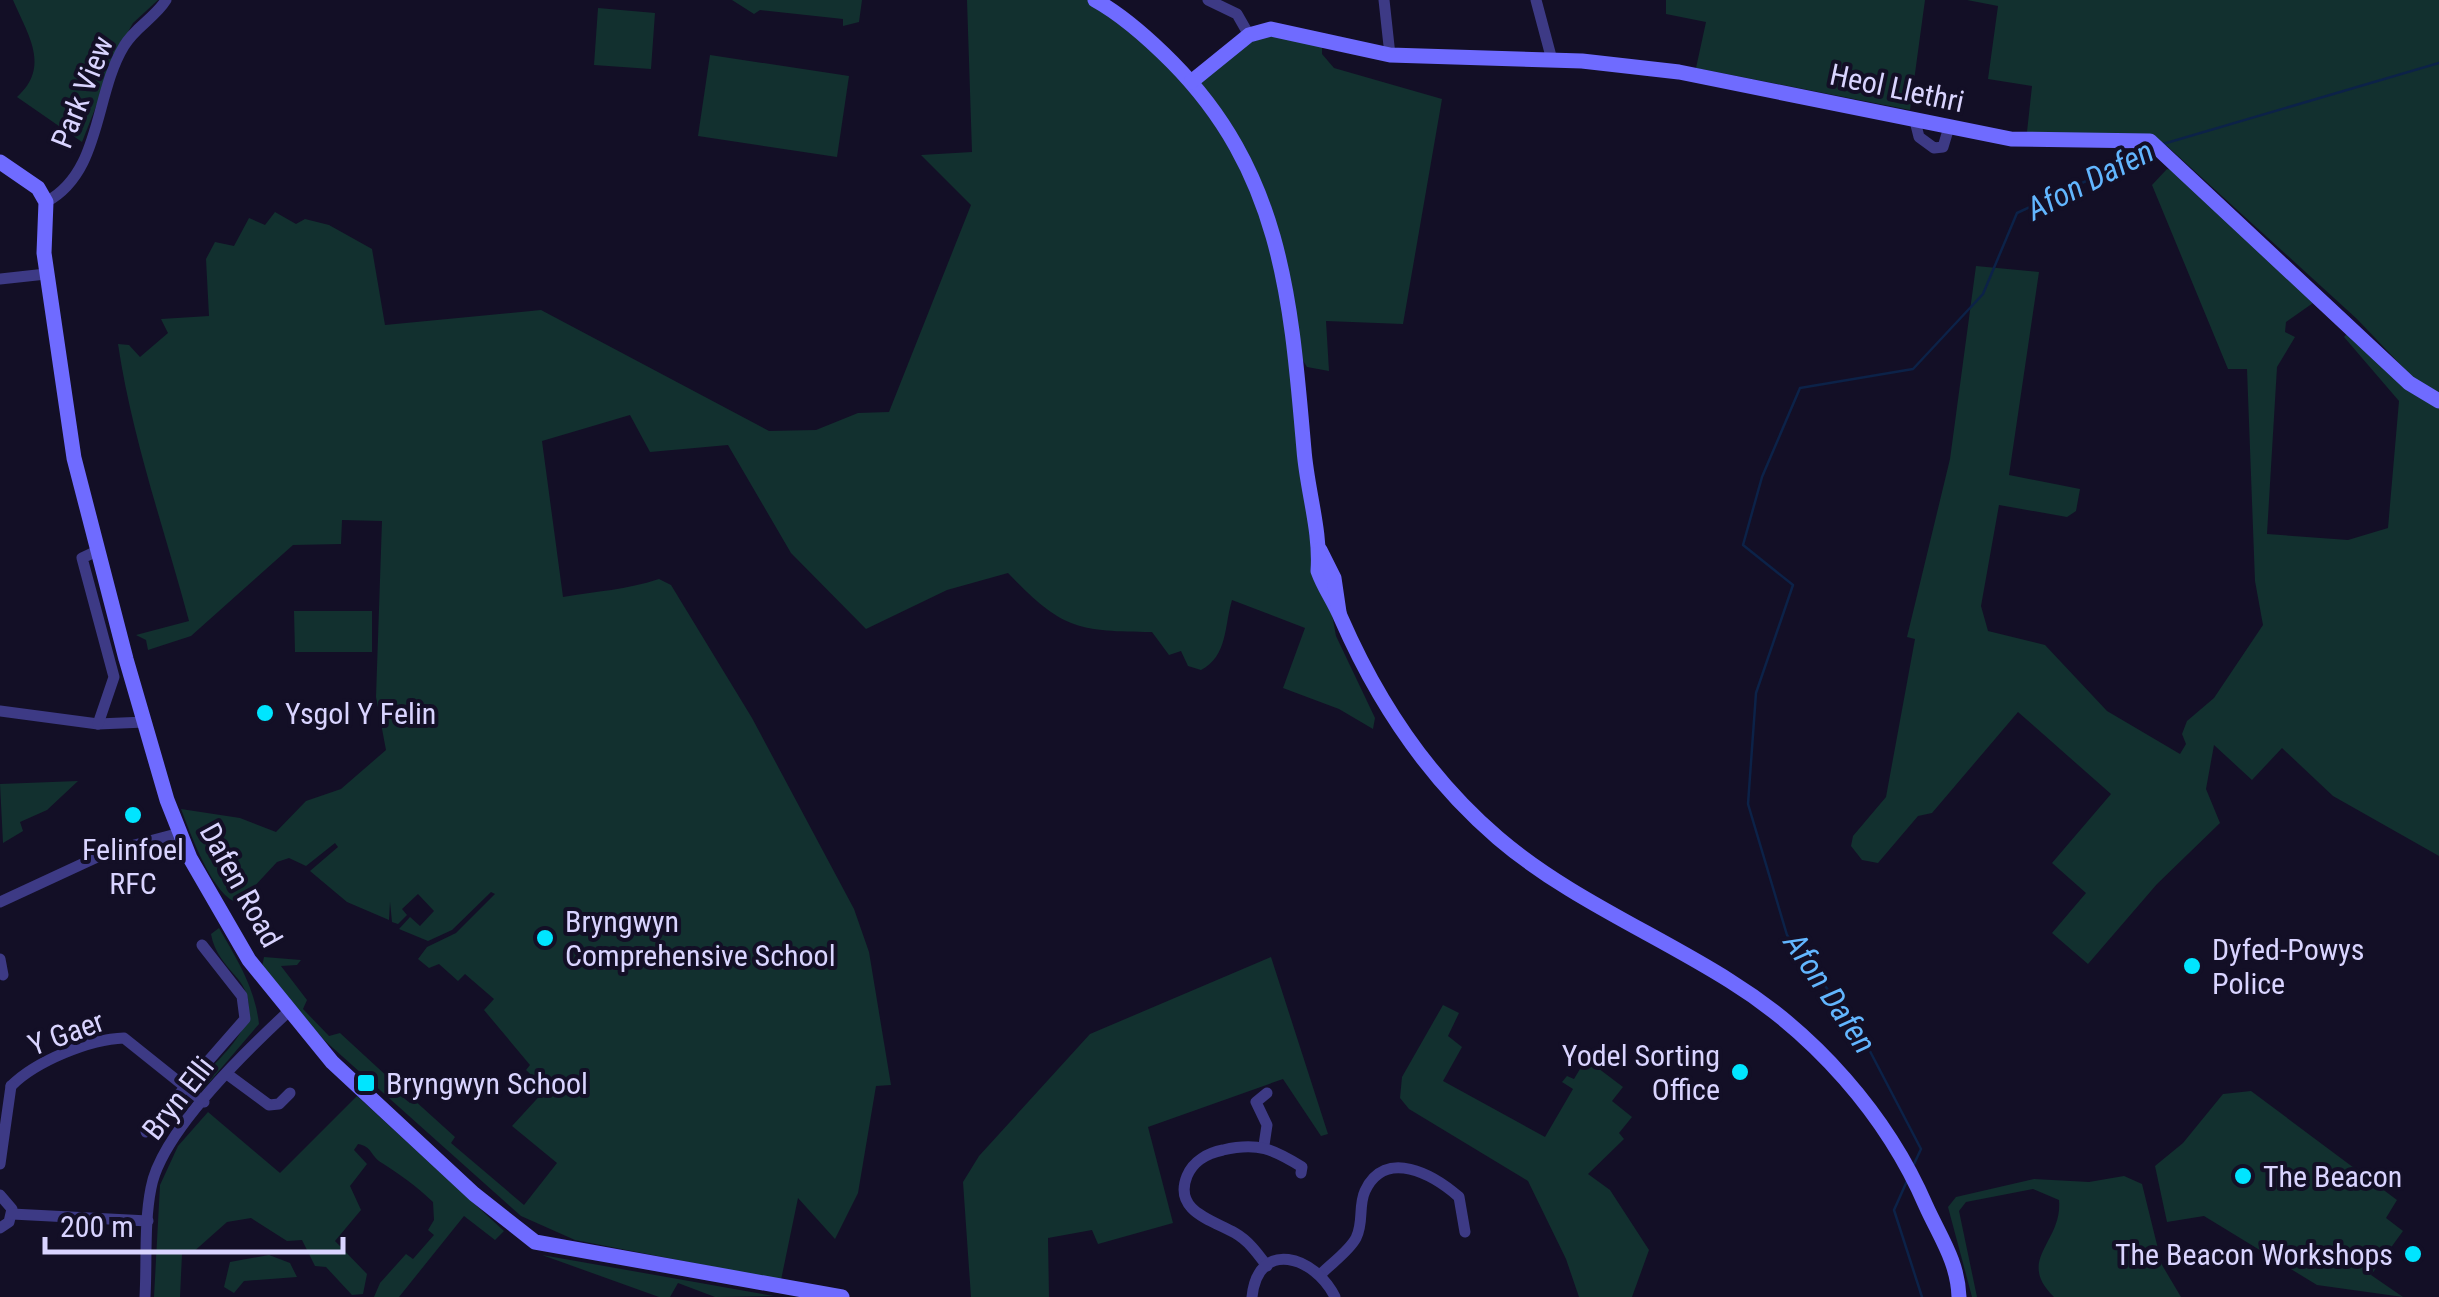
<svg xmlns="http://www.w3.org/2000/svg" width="2439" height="1297" font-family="'Roboto Condensed',sans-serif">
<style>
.green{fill:#12302f}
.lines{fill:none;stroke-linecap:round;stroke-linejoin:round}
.stream{stroke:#0c2248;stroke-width:2.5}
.street{stroke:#3d3a85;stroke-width:11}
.secondary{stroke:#6f6bff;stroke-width:15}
.poi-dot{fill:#00e5ff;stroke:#130f26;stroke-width:4}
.labels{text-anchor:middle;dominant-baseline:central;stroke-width:8;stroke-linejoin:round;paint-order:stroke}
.street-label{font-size:30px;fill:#d9d4ff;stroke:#130f26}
.poi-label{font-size:30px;fill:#d9d4ff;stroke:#130f26;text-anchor:start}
.water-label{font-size:32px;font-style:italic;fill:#62b6ff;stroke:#130f26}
</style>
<rect width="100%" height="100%" fill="#130f26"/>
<!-- green -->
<g class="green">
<path d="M 13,0 L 158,0 L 133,23 L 119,48 L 82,142 L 17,97 C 51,67 28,35 13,0 Z"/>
<path d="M 732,0 L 862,0 L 859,22 L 843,26 L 843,19 L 760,10 L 754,14 Z"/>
<path d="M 967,0 L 1095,0 L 1191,81 L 1271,29 L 1322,42 L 1322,54 L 1334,68 L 1442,99 L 1403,324 L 1326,321 L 1329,371 L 1307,367 L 1302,359 L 1320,550 L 1336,636 L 1375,718 L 1373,729 L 1339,709 L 1283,688 L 1305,628 L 1232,600 C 1224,626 1228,656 1201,670 L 1188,666 L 1181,651 L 1169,655 L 1152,632 C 1076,631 1062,629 1008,573 L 947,590 L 866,629 L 791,553 L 728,445 L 650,452 L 630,415 L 542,441 L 563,597 C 597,591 626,590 659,579 L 671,585 L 752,718 L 854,909 L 869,952 L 891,1085 L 876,1086 L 858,1193 L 835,1239 L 798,1198 L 781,1280 L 575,1240 L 521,1216 L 324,1040 L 262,967 L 264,957 L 301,960 L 297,965 L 281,966 L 307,1000 L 303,1009 L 329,1036 L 340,1033 L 403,1091 L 400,1095 L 410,1103 L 413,1099 L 455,1137 L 451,1143 L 524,1205 L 557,1163 L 512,1126 L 546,1089 L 526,1070 L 530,1065 L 484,1010 L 494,999 L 465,974 L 458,981 L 439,964 L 429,968 L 418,959 L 427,947 L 456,933 L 495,894 L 491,892 L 452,930 L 428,941 L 399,929 L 410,917 L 420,926 L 434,911 L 418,894 L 402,909 L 407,915 L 398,924 L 392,922 L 390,902 L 389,920 L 347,902 L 310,871 L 338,847 L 335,843 L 306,866 L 289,858 L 277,862 L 239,903 C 213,898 190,832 181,809 L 240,818 L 276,832 L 306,801 L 341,789 L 386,750 L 376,697 L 382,521 L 342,520 L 341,544 L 293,545 L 191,636 L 148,650 L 146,640 L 136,635 L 189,621 C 164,528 132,438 118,344 L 129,345 L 140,357 L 168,333 L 161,319 L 209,316 L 206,259 L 215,242 L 234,246 L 249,218 L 265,225 L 275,212 L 296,224 L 305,219 L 329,225 L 372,249 L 385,325 L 541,310 L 769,431 L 816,430 L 858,413 L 889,412 L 971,205 L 921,155 L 972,152 Z"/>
<path d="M 1666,0 L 1925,0 L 1910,110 L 1696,68 L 1706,22 L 1666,14 Z"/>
<path d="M 1967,0 L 2439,0 L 2439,397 L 2415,380 L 2357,319 L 2167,146 L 2146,135 L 2027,132 L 2032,86 L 1988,79 L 1998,6 Z"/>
<path d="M 598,8 L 655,13 L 651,69 L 594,65 Z"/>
<path d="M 710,55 L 849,76 L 837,157 L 698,136 Z"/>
<path d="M 2167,169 L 2178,171 L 2313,303 L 2286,322 L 2285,332 L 2295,337 L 2277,367 L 2267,534 L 2348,540 L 2388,528 L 2399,401 L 2344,337 L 2352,328 L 2439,401 L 2439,856 L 2333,796 L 2282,748 L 2252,780 L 2214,745 L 2206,789 L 2220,823 L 2157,884 L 2088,964 L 2052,933 L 2086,893 L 2052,863 L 2111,794 L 2018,712 L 1932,813 L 1918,816 L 1878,863 L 1862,860 L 1851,846 L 1853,836 L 1886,797 L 1915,639 L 1907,637 L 1950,459 L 1976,266 L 2039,272 L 2009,475 L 2080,489 L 2076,511 L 2067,517 L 1999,505 L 1981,606 L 1988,631 L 2045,645 L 2107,711 L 2180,754 L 2186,744 L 2182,734 L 2187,721 L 2214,698 L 2263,625 L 2255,581 L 2247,369 L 2228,369 L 2152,185 Z"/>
<path d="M 294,611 L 372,611 L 372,652 L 295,652 Z"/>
<path d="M 78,781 L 47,810 L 20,822 L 23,831 L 3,843 L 0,784 Z"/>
<path d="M 219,928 C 237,959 255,988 259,1024 L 200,1093 L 197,1083 C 222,1054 270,1019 238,979 C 225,964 214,952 211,934 Z"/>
<path d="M 1271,957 L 1328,1134 L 1321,1136 L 1283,1079 L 1148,1127 L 1173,1223 L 1098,1244 L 1092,1230 L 1048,1238 L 1049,1297 L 971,1297 L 963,1182 L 979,1156 L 1090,1034 Z"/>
<path d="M 1443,1005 L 1459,1013 L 1448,1036 L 1462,1047 L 1443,1081 L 1545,1137 L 1573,1089 L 1562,1082 L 1567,1076 L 1574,1079 L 1586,1059 L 1623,1087 L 1612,1101 L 1632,1117 L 1619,1133 L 1624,1139 L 1588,1174 L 1610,1190 L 1649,1250 L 1632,1297 L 1579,1297 L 1566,1259 L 1528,1181 L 1409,1109 L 1400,1098 L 1402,1077 Z"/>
<path d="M 2251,1091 L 2397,1200 L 2386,1218 L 2403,1231 L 2371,1275 L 2403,1297 L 2317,1285 L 2204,1216 L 2167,1222 L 2155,1166 L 2183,1143 L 2223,1094 Z"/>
<path d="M 357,1096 L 504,1231 L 495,1240 L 464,1216 L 399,1297 L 374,1297 L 380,1283 L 406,1254 L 413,1259 L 434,1235 L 428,1230 L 434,1220 L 433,1202 C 416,1186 401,1175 382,1163 C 371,1157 372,1146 358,1144 L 354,1150 L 367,1164 L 350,1186 L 361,1210 L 335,1241 L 367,1274 L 363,1294 L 352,1295 L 326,1267 L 315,1266 L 302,1240 L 287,1241 L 251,1218 L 227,1222 L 191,1254 L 182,1254 L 180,1297 L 154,1297 L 160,1185 L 178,1146 L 208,1112 L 280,1173 Z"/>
<path d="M 2124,1176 L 2142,1184 L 2162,1265 L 2181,1297 L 2054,1297 C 2015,1259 2063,1243 2059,1200 L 2033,1189 L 1966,1202 L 1959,1211 L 1977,1297 L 1972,1297 L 1948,1207 L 1956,1197 L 2034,1179 L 2089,1182 Z"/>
<path d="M 269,1255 L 290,1263 L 297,1277 L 244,1281 L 234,1293 L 224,1287 L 230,1262 Z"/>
<path d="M 542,1255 L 774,1296 L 715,1297 L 678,1283 L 670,1297 L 659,1297 Z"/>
</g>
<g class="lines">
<!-- stream -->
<g class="stream">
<path d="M 2163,144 L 2439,63"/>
<path d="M 1914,1164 L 1921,1149 L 1861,1034 L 1787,935 L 1748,804 L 1756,693 L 1793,585 L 1743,545 L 1762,477 L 1800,388 L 1913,369 L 1983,294 L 2017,213 L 2151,151"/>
<path d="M 1907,1181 L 1894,1210 L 1922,1297"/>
</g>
<!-- street -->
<g class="street">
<path d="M 1208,0 L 1237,14 L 1249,35"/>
<path d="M 1384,0 L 1390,55"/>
<path d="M 1536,0 L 1552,60"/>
<path d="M 1915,121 L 1919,137 L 1934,148 L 1943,147 L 1949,127"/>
<path d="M 46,202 C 102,172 94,95 124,46 C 135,27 155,18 166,0"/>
<path d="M 0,279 L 46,274"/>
<path d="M 0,711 L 98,724 L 145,722"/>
<path d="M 98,724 L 114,677 L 82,558 L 99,550"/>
<path d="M 0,902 L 108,852 L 180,833"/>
<path d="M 0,959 L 3,975"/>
<path d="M 227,1074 L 269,1105 L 279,1104 L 290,1093"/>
<path d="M 11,1086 C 36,1061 90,1039 124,1038 L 204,1102"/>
<path d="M 146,1132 L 245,1019 L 242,996 L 202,945"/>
<path d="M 1264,1145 L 1267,1125 L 1256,1102 L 1267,1093"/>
<path d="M 0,1164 L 11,1086"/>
<path d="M 0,1195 L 12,1209 L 9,1222 L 0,1228"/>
<path d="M 12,1214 L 148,1221"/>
<path d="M 1267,1266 C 1258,1254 1249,1241 1235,1233 C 1212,1220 1173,1211 1187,1176 C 1193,1161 1208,1153 1223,1150 C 1258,1142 1273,1149 1302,1167 L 1301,1173"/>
<path d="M 1322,1273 C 1333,1262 1349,1251 1356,1238 C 1364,1223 1358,1206 1365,1191 C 1385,1147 1434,1175 1459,1197 L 1465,1232"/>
<path d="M 145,1297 C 147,1261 144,1223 151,1188 C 161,1132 247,1050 289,1011"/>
<path d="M 1252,1297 C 1258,1238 1315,1256 1335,1297"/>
</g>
<!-- secondary -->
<g class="secondary">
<path d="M 1095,0 C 1124,16 1149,39 1172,62 C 1283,174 1291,302 1304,450 C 1307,490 1321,531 1318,571 C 1324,588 1334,601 1341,618 C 1378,703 1427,777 1498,838 C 1567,897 1654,933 1730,981 C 1814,1033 1887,1115 1926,1206 C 1940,1237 1958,1262 1959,1297"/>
<path d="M 1191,82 L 1249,35 L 1271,29 L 1390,55 L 1582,61 L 1679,72 L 2011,139 L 2150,141 L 2409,383 L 2439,401"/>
<path d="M 0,162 L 38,188 L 46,202 L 44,253 L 74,458 L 126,659 L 167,800 L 190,858 L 249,960 L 332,1062 L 474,1194 L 535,1242 L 842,1297"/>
<path d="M 1320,550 L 1334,578 L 1339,612"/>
</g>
</g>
<!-- markers -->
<g class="poi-dot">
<circle cx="265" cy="713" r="10"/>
<circle cx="133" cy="815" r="10"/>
<circle cx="545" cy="938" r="10"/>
<circle cx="2192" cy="966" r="10"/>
<circle cx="1740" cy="1072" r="10"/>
<rect x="356" y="1073" width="20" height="20" rx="5"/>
<circle cx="2243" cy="1176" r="10"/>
<circle cx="2413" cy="1254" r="10"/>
</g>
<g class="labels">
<!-- street labels -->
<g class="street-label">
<text transform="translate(1897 88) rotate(12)">Heol Llethri</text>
<text transform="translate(82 92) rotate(-68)">Park View</text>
<text transform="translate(241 885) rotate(61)">Dafen Road</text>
<text transform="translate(66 1033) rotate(-20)">Y Gaer</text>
<text transform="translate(178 1098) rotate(-52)">Bryn Elli</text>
</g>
<!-- poi labels -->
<g class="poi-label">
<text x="285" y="713">Ysgol Y Felin</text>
<text x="133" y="849" text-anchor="middle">Felinfoel<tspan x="133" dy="34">RFC</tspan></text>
<text x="565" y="921">Bryngwyn<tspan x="565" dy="34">Comprehensive School</tspan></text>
<text x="2212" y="949">Dyfed-Powys<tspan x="2212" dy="34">Police</tspan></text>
<text x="1720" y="1055" text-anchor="end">Yodel Sorting<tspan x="1720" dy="34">Office</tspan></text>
<text x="386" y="1083">Bryngwyn School</text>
<text x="2263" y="1176">The Beacon</text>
<text x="2393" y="1254" text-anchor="end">The Beacon Workshops</text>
</g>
<!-- water labels -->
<g class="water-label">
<text transform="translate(2090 180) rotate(-27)">Afon Dafen</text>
<text transform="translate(1830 993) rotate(56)">Afon Dafen</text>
</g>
</g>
<!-- scale -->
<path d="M45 1237v15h298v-15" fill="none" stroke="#d9d4ff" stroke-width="5"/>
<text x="60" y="1237" font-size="30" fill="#d9d4ff" stroke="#130f26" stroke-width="8" paint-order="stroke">200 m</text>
</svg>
